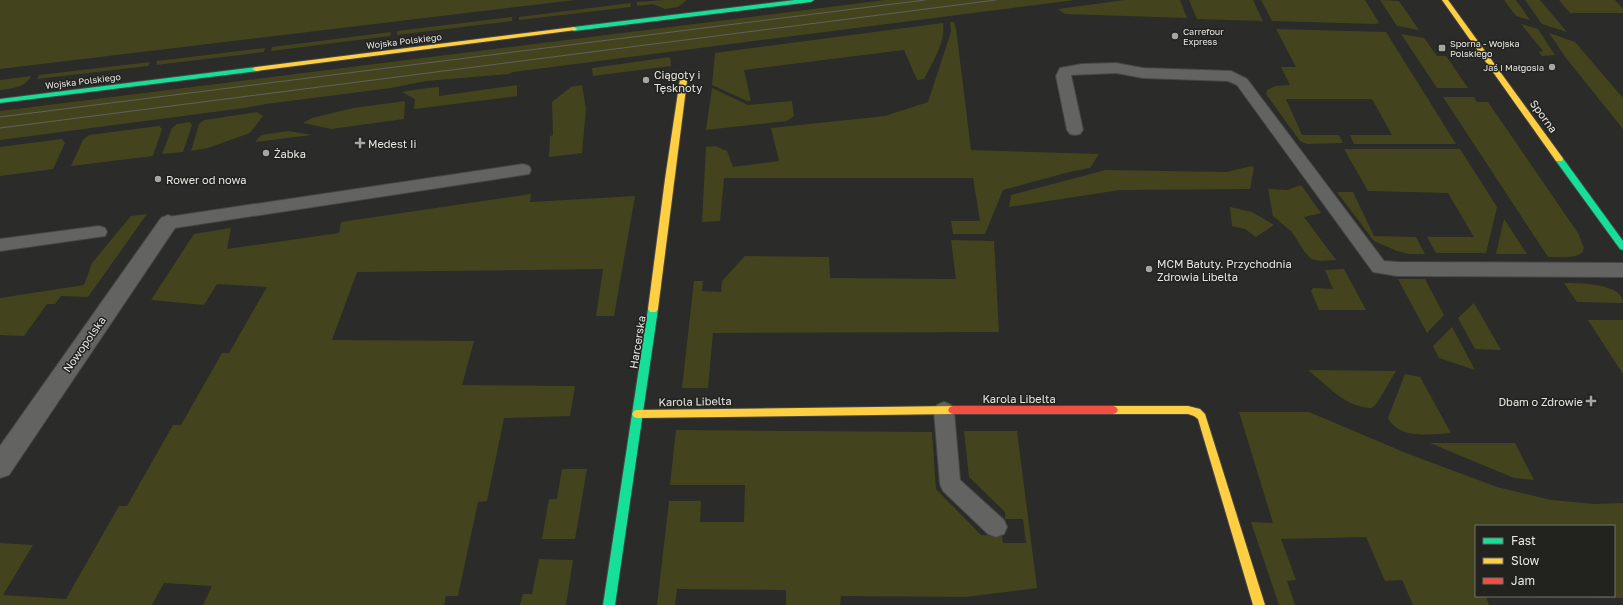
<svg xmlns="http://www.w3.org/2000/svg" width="1623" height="605" font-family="'Golos Text',sans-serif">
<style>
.green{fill:#43441d;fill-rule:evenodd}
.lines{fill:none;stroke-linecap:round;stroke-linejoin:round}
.lane-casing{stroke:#464644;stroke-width:2}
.street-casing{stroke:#464644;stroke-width:2}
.fast-casing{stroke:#464644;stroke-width:2}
.slow-casing{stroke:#464644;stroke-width:2}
.jam-casing{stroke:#464644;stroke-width:2}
.lane{fill:#636361;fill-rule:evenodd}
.street{fill:#636361;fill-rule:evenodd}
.fast{fill:#16e098;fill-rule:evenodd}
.slow{fill:#ffcf43;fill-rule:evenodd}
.jam{fill:#f24e42;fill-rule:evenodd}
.tram{stroke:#61615f;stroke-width:1}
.poi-dot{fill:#a6a6a3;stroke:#22221f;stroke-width:1.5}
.labels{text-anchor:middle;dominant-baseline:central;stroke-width:3;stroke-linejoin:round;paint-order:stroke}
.far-poi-label{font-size:9px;fill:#e8e8e5;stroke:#22221f;text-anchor:start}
.far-street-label{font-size:9px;fill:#e8e8e5;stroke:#22221f}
.poi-label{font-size:11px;fill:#e8e8e5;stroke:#22221f;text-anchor:start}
.street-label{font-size:11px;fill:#e8e8e5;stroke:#22221f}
</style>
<rect width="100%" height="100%" fill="#2b2b29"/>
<!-- green -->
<g class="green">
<path d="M 0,0 L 575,0 L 0,69 Z"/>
<path d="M 664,0 L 687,0 L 678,7 L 665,9 L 653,4 L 637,6 L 637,2 Z"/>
<path d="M 885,0 L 1075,0 L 513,72 L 509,74 L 426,81 L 391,88 L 266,104 L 244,108 L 0,140 L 0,111 Z"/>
<path d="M 1125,0 L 1180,0 L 1187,18 L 1065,14 L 1058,9 Z"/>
<path d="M 1189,0 L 1253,0 L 1263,21 L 1197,19 Z"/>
<path d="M 1261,0 L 1365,0 L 1379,23 L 1376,24 L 1272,21 Z"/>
<path d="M 1380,0 L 1399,1 L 1419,30 L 1397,26 Z"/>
<path d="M 1504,0 L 1516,0 L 1530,20 L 1516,16 Z"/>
<path d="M 1525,0 L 1540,0 L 1567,32 L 1542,24 Z"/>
<path d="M 1559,0 L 1615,0 L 1623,9 L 1623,13 L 1570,13 Z"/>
<path d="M 630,3 L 631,7 L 519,20 L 519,17 Z"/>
<path d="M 512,17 L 512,21 L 397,35 L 397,31 Z"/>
<path d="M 950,22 L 954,22 L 956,28 L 971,150 L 1099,154 L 1090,168 L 1069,172 L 1003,190 L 985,234 L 953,234 L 951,221 L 980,221 L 973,178 L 724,178 L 720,221 L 702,222 L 706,147 L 715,146 L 727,151 L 733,167 L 779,161 L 771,128 L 885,116 L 928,102 L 949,38 L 951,31 Z"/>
<path d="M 943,23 C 946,43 932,62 924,79 L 917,80 L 904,50 L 744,70 L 751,101 L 747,101 L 712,85 L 715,53 Z"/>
<path d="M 1521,24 L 1538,29 L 1555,55 L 1542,56 L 1539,52 L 1543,51 Z"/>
<path d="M 1276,29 L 1386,32 L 1456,144 L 1354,144 L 1350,135 L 1392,135 L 1372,99 L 1286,99 L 1302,135 L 1339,135 L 1343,143 L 1307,144 L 1300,141 L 1266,94 L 1267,90 L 1275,86 L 1290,85 L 1281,67 L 1296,67 Z"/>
<path d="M 391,32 L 390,36 L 271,51 L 272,47 Z"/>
<path d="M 1549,33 L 1575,42 L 1623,98 L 1623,129 L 1566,58 Z"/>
<path d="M 1401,34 L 1424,38 L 1437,56 L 1446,56 L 1468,88 L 1437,88 Z"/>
<path d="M 265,48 L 264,52 L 156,65 L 157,61 Z"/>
<path d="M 670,57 L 671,66 L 593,76 L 592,68 Z"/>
<path d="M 150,62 L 148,66 L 37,79 L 39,75 Z"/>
<path d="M 31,76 C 26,87 11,89 0,90 L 0,80 Z"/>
<path d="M 517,85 L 517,96 L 414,109 L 415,99 L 402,92 L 427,88 L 439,87 L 439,96 Z"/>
<path d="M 582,85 L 586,109 L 582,153 L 549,157 L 550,136 L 553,135 L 552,102 L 571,87 Z"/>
<path d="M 712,88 L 748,105 L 792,101 L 794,116 L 787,121 L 706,130 Z"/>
<path d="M 1443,97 L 1474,97 L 1477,102 L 1488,102 L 1578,233 L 1584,248 L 1582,253 C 1571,259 1560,257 1548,257 Z"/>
<path d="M 405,101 L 404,119 L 331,129 L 303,123 L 312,118 L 353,108 Z"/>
<path d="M 257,112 L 263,116 L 250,133 L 208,148 L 191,151 L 199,124 L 204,120 Z"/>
<path d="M 190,122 L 192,125 L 183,152 L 162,154 L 172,128 L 177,124 Z"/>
<path d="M 159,126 L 162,129 L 153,156 L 71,166 L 83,140 L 89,135 Z"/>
<path d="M 289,131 L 312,135 L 255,142 L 261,135 Z"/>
<path d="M 62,139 L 65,143 L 53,169 L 0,176 L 0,147 Z"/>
<path d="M 1344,149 L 1460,149 L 1497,207 L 1486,253 L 1436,253 L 1427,237 L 1474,237 L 1448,193 L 1368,191 Z"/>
<path d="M 1252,166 L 1254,168 L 1250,189 L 1120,190 L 1009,207 L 1011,195 L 1106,170 L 1226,172 Z"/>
<path d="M 1301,185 L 1321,213 L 1304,217 L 1336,260 L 1320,261 L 1311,259 L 1304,251 L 1292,232 L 1273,216 L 1268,189 L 1287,190 Z"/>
<path d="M 1337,192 L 1353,192 L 1374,236 L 1416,237 L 1425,254 L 1409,254 L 1397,251 L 1374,241 Z"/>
<path d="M 531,194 L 530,202 L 635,196 L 614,316 L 596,316 L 603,269 L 357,272 L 332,340 L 474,341 L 462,385 L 575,386 L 570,416 L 504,418 L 487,501 L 478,502 L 458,596 L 446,596 L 444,605 L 203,605 L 212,586 L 164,583 L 152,605 L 0,605 L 0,543 L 33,545 L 3,595 L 66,599 L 119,506 L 127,506 L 173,425 L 181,425 L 222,353 L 229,353 L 267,287 L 217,284 L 204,305 L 151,300 L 194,234 L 231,228 L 227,249 L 339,233 L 341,222 Z"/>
<path d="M 1230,207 L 1252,212 L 1274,225 L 1256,237 L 1245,229 L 1232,226 Z"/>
<path d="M 147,214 L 88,297 L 61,296 L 55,304 L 47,304 L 24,336 L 0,335 L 0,298 L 84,285 L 92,263 L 131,216 Z"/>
<path d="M 1504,219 L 1527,254 L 1496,254 Z"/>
<path d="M 951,240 L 994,241 L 999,332 L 713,333 L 708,388 L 682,388 L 694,281 L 703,281 L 702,291 L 721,292 L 722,281 L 745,256 L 829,257 L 830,278 L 956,279 Z"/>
<path d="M 1344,269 L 1366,310 L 1319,310 L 1311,291 L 1313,288 L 1333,289 L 1325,270 Z"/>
<path d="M 1398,279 L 1425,279 L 1444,315 L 1427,333 Z"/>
<path d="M 1564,283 C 1578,283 1623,283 1623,303 L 1577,302 Z"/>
<path d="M 1474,303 L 1501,350 L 1475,349 L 1458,318 Z"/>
<path d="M 1588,320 L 1623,320 L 1623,374 Z"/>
<path d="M 1452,327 L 1475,370 L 1439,358 L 1433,346 Z"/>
<path d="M 1308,370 L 1396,371 L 1377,403 L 1372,408 C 1346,408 1327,385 1308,370 Z"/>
<path d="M 1405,374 L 1420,377 L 1451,433 C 1431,434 1399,440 1388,418 Z"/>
<path d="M 1239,412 L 1309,412 L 1406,453 L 1497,487 L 1551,500 L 1594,504 L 1623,503 L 1623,598 L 1486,597 L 1489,605 L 1413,605 L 1402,580 L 1385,581 L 1366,537 L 1281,539 L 1296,580 L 1287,581 L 1295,605 L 1279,605 L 1251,522 L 1273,523 ZM 1476,526 L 1614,526 L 1614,596 L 1476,596 Z"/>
<path d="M 676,430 L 932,432 L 936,489 L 981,535 L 1002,536 L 1003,543 L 1026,543 L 1023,519 L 1005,519 L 1005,512 L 969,477 L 964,431 L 1017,431 L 1037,588 L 965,597 L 841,596 L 840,605 L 786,605 L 786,590 L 677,589 L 675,605 L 657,605 L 669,501 L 701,501 L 700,522 L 744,522 L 745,485 L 670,485 Z"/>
<path d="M 1430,443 L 1515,443 L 1534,480 L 1514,478 Z"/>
<path d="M 562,469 L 587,469 L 575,539 L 542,539 L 549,499 L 557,499 Z"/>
<path d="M 539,559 L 573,560 L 566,605 L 520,605 L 523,594 L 532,594 Z"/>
</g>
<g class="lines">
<!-- lane casing -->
<g class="lane-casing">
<g id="lane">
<path d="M 1116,63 L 1143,68 L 1231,71 L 1247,79 L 1384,261 L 1397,262 L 1623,263 L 1623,277 L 1397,276 L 1373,272 L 1237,85 L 1228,81 L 1143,78 L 1116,73 L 1071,75 L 1083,130 L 1080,134 L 1075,135 L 1070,134 L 1067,130 L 1056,76 L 1060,68 L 1082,64 Z"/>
<path d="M 523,164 L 529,166 L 531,170 L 529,174 L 168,229 L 162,227 L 160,223 L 162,219 L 168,217 Z"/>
<path d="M 99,226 L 105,228 L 107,232 L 105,236 L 0,251 L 0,239 Z"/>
<path d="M 944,402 L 951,405 L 954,411 L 960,480 L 1004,520 L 1007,527 L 1004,534 L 996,537 L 988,534 L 943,491 L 940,484 L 934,411 L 937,405 Z"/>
</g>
</g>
<!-- street casing -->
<g class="street-casing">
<path id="street" d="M 168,215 L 175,218 L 178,223 L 175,228 L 9,475 L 0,478 L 0,446 L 161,218 Z"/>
</g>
<!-- fast casing -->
<g class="fast-casing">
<g id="fast">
<path d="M 795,0 L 814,0 L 811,2 L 574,31 L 571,29 L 574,27 Z"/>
<path d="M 256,67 L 260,69 L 259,71 L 0,103 L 0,99 Z"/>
<path d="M 1559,156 L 1562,157 L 1623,241 L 1623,250 L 1620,249 L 1556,161 L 1555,159 L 1556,157 Z"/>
<path d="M 653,305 L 656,306 L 658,309 L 615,605 L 603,605 L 648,309 L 650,306 Z"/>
</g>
</g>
<!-- slow casing -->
<g class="slow-casing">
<g id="slow">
<path d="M 1442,0 L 1448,0 L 1562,157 L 1563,159 L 1562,161 L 1556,161 Z"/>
<path d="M 574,27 L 577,29 L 576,30 L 256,71 L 252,69 L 256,67 Z"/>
<path d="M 680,79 L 683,79 L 687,81 L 658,309 L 656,312 L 650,312 L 648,309 L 665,179 Z"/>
<path d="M 953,406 L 956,407 L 958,410 L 956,413 L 953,414 L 637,418 L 634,417 L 632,414 L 634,411 L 637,410 Z"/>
<path d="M 1113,406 L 1188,406 L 1200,409 L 1205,414 L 1265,605 L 1253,605 L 1198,419 L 1194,416 L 1188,414 L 1113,414 L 1110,413 L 1108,410 L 1110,407 Z"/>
</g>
</g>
<!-- jam casing -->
<g class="jam-casing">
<path id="jam" d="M 953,406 L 1113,406 L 1116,407 L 1118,410 L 1116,413 L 1113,414 L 953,414 L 950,413 L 948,410 L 950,407 Z"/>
</g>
<!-- lane -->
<use href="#lane" class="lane"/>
<!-- street -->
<use href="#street" class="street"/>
<!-- fast -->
<use href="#fast" class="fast"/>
<!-- slow -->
<use href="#slow" class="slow"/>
<!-- jam -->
<use href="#jam" class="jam"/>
<!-- tram -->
<g class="tram">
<path d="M 0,117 L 925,0"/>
<path d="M 0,128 L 996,0"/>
</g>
</g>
<!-- markers -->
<g class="poi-dot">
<circle cx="1175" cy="36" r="4"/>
<rect x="1438" y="44" width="8" height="8" rx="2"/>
<circle cx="1552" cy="67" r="4"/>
<circle cx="646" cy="80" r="4"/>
<path d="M358 137h4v4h4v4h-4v4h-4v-4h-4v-4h4z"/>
<circle cx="266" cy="153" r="4"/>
<circle cx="158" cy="179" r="4"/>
<circle cx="1149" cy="269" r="4"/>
<path d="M1589 395h4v4h4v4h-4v4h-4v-4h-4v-4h4z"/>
</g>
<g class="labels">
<!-- far-poi labels -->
<g class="far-poi-label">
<text x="1183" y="31">Carrefour<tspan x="1183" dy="10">Express</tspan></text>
<text x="1450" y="43">Sporna - Wojska<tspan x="1450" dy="10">Polskiego</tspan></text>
<text x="1544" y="67" text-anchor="end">Jaś i Małgosia</text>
</g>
<!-- far-street labels -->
<g class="far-street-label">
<text transform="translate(404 41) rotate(-7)">Wojska Polskiego</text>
<text transform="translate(83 81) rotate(-7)">Wojska Polskiego</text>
</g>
<!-- poi labels -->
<g class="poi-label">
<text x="654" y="74">Ciągoty i<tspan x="654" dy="13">Tęsknoty</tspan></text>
<text x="368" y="143">Medest Ii</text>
<text x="274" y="153">Żabka</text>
<text x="166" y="179">Rower od nowa</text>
<text x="1157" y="263">MCM Bałuty. Przychodnia<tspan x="1157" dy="13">Zdrowia Libelta</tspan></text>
<text x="1583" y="401" text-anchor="end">Dbam o Zdrowie</text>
</g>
<!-- street labels -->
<g class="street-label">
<text transform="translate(1544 116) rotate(54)">Sporna</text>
<text transform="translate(637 342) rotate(-81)">Harcerska</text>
<text transform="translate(84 344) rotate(-55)">Nowopolska</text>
<text x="1019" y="398">Karola Libelta</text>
<text transform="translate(695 401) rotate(-1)">Karola Libelta</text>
</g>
</g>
<!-- legend -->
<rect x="1475" y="525" width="140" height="72" fill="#22221f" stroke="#71716e"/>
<rect x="1483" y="538" width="20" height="6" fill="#16e098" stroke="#71716e"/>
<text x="1511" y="545" font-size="12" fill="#e8e8e5">Fast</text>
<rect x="1483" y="558" width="20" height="6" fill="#ffcf43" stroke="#71716e"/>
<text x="1511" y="565" font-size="12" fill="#e8e8e5">Slow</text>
<rect x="1483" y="578" width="20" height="6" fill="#f24e42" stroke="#71716e"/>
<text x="1511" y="585" font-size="12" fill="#e8e8e5">Jam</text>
</svg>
